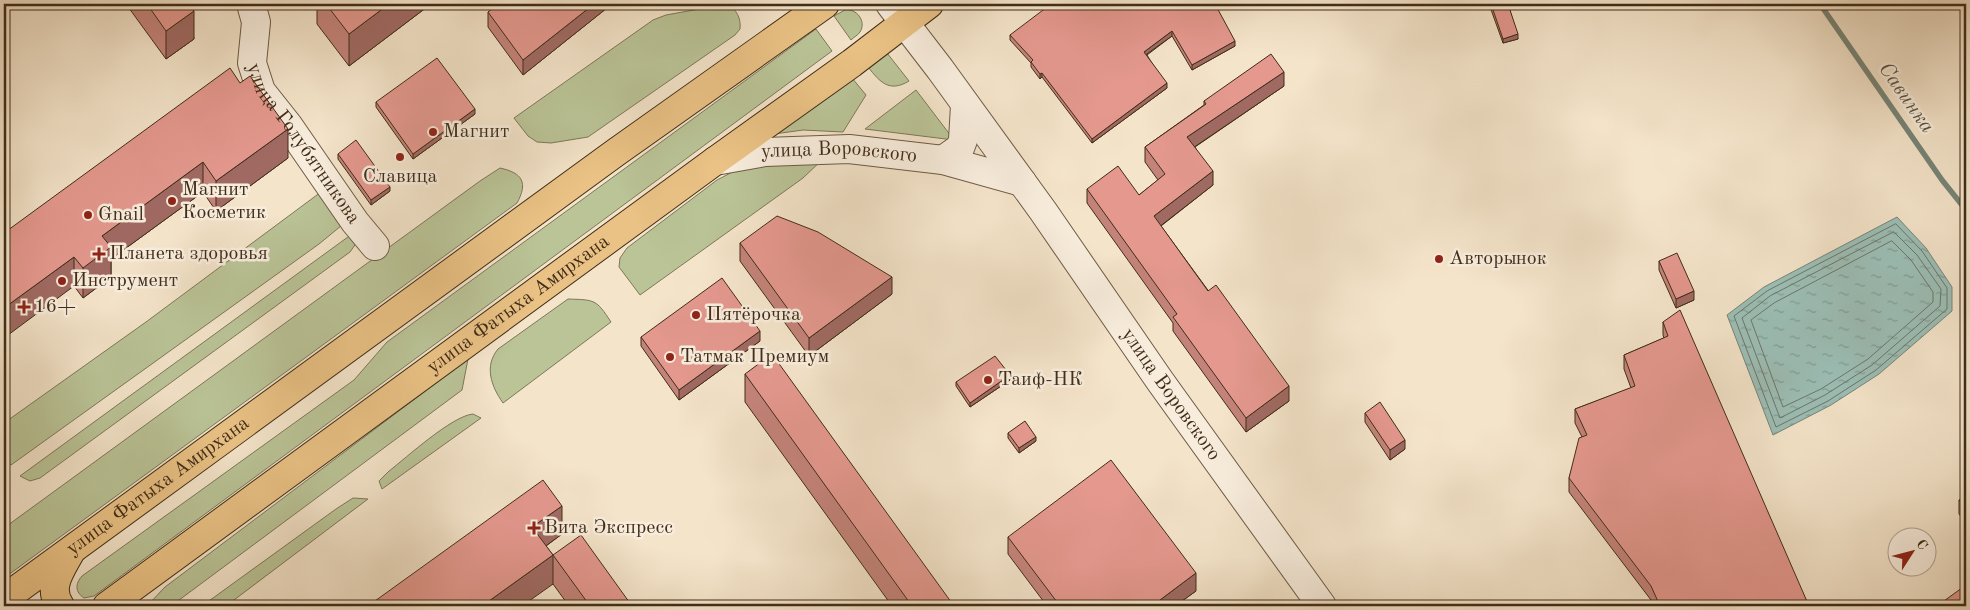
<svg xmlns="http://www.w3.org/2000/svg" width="1970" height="610" font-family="'Old Standard TT',serif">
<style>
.green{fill:#bac497;stroke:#7d7858}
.water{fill:url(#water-ripples);stroke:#778578}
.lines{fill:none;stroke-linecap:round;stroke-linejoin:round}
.shore{stroke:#6e7668;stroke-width:1}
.stream{stroke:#778578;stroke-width:5.5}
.minor-casing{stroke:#6d5b45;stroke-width:30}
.major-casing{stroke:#402d19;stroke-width:30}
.minor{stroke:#f8eddd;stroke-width:28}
.major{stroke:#eac285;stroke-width:28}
.wall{fill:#c4837a;stroke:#402d19}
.shaded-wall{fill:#a06a63;stroke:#402d19}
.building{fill:#e4988e;stroke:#402d19}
.poi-dot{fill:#8f2418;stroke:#f8eddd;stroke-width:2}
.labels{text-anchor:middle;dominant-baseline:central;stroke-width:5;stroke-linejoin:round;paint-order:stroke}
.poi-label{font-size:20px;fill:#402d19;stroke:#f8eddd;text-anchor:start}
.street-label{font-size:20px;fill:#402d19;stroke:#f8eddd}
.water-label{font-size:21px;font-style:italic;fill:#575240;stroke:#f8eddd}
</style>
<defs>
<pattern id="water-ripples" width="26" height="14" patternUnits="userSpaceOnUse" patternTransform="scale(1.25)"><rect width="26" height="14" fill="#9cbfb7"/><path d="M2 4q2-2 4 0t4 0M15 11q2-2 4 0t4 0" fill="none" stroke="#819c94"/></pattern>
</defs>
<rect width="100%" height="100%" fill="#f4e4ca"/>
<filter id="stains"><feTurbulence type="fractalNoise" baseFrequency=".004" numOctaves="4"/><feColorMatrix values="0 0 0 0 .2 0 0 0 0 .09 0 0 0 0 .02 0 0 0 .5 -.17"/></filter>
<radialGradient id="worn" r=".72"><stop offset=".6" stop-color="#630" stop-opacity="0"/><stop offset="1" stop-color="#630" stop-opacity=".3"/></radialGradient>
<!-- green -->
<g class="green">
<path d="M 727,4 C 737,10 741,18 740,29 L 735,35 L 588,137 L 551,143 L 537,142 L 528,136 L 514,118 L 653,20 L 666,15 Z"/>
<path d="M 763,4 L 798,4 C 787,10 778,9 766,7 Z"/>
<path d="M 845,10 C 856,8 867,21 860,32 C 858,35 854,37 851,40 L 834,16 Z"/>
<path d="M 816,29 L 832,51 L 94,596 L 84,598 C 75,592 75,584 82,576 L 354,380 L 387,342 Z"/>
<path d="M 887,53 L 909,81 C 889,93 880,82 868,67 Z"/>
<path d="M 852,78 L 866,95 L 843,132 L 803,130 L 774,134 Z"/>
<path d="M 916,90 L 954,140 L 865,129 Z"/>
<path d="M 824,158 L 803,178 L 640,295 L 619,267 L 620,258 L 627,248 L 717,180 L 746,165 Z"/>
<path d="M 500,168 C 523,173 528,183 517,203 L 4,578 L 4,528 L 480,181 Z"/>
<path d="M 325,189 L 347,221 L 319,244 L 11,465 L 4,456 L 4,423 L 146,322 Z"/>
<path d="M 352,234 L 357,242 L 350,252 L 40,478 L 30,481 L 20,476 Z"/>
<path d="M 568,299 C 595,300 596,299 611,322 L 503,403 C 491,386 484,366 498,349 Z"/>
<path d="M 468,359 L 462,390 L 171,606 L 147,606 L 165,587 Z"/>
<path d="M 473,414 L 481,418 L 382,489 L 379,481 L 388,472 C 407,457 452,416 473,414 Z"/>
<path d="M 353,498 L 368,499 L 226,606 L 202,606 L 336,509 Z"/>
</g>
<!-- water -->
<path class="water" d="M 1897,217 L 1926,248 L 1952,287 L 1952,311 L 1879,374 L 1831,405 L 1773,435 L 1727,315 L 1764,287 Z"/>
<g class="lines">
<!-- shore -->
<g class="shore">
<path d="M 1896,224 L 1922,251 L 1947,288 L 1947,309 L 1876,370 L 1828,401 L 1776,427 L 1734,316 L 1767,291 Z"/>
<path d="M 1894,232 L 1917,255 L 1941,289 L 1940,306 L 1872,365 L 1825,395 L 1780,418 L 1742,318 L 1770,296 Z"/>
<path d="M 1892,241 L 1911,260 L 1933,292 L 1933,302 L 1868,359 L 1821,389 L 1783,407 L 1751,320 L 1774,303 Z"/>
</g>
<!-- stream -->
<path class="stream" d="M 1820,4 L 1942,180 L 1966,210"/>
<!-- minor casing -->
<g class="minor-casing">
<g id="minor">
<path id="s1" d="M 251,4 L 256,22 L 252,63 L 261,91 L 288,125 L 355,222 L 375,246"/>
<path id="s2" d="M 890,4 L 940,69 L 1043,211 L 1160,381 L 1322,606"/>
<path d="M 943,160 L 960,148 L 963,140 L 965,105"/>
<path id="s3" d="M 715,161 L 765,152 L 849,149 L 943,160 L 1022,182"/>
</g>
</g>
<!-- major casing -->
<g class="major-casing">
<g id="major">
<path id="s4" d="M 4,599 L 615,153 L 825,4"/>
<path d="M 60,606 C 47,587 61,570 71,551"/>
<path id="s5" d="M 107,606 L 715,161 L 852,63 L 929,4"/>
</g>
</g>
<!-- minor -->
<use href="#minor" class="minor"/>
<!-- major -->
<use href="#major" class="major"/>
</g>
<!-- wall -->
<g class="wall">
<path d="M 126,4 L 189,4 L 194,39 L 166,59 Z"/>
<path d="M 317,4 L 431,4 L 349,66 L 317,24 Z"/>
<path d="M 612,4 L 523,75 L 488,27 L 488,12 Z"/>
<path d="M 1215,4 L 1235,46 L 1192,70 L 1172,36 L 1147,55 L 1167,88 L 1092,143 L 1042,77 L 1040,79 L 1031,67 L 1031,63 L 1010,40 L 1010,35 Z"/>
<path d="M 1489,4 L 1508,4 L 1518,39 L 1503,43 Z"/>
<path d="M 240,83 L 288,158 L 216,211 L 203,192 L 111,259 L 111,277 L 83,298 L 74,286 L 4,233 Z"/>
<path d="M 1284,86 L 1195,147 L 1213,185 L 1161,226 L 1289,401 L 1246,432 L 1173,331 L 1173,323 L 1087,203 L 1087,189 L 1139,195 L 1158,180 L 1145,162 L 1145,147 L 1204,105 L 1204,101 Z"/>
<path d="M 376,102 L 475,114 L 413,159 L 376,107 Z"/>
<path d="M 338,154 L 390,191 L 371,205 L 338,159 Z"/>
<path d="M 740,243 L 892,294 L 809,356 L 740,261 Z"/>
<path d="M 1659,261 L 1694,300 L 1676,308 L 1659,270 Z"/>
<path d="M 1663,322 L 1809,606 L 1654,606 L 1651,600 L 1569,492 L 1569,478 L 1582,437 L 1575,423 L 1575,409 L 1631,388 L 1624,369 L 1624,355 L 1664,338 L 1663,335 Z"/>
<path d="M 641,337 L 760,341 L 679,400 L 641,346 Z"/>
<path d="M 745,374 L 954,606 L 892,606 L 745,402 Z"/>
<path d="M 1010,380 L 970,407 L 956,386 L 956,382 Z"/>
<path d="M 1365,413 L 1405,449 L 1390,460 L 1365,422 Z"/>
<path d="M 1008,433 L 1036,441 L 1019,453 L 1008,438 Z"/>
<path d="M 1966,495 L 1966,523 L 1959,514 L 1959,500 Z"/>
<path d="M 562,534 L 546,546 L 553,555 L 632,606 L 569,606 L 553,584 L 368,606 Z"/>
<path d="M 1008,537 L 1196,591 L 1175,606 L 1047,606 L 1008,554 Z"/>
</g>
<!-- shaded-wall -->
<g class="shaded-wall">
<path d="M 389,4 L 431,4 L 349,66 L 349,34 Z"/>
<path d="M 594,4 L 612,4 L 523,75 L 523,60 Z"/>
<path d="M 194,11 L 194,39 L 166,59 L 166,31 Z"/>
<path d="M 1172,31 L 1172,36 L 1144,56 L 1144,52 Z"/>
<path d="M 1518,34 L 1518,39 L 1503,43 L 1503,39 Z"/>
<path d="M 1235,41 L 1235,46 L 1192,70 L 1192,65 Z"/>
<path d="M 1284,72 L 1284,86 L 1187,152 L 1187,137 Z"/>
<path d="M 1042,73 L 1042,77 L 1040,79 L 1040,74 Z"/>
<path d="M 1167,83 L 1167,88 L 1092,143 L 1092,139 Z"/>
<path d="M 475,109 L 475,114 L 413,159 L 413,154 Z"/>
<path d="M 288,129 L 288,158 L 216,211 L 216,181 Z"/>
<path d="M 203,162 L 203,192 L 111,259 L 111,277 L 83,298 L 83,268 L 102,236 Z"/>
<path d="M 1213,171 L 1213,185 L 1154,231 L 1154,216 Z"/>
<path d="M 390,187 L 390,191 L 371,205 L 371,200 Z"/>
<path d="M 74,257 L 74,286 L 4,338 L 4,308 Z"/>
<path d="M 892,277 L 892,294 L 809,356 L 809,338 Z"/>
<path d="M 1694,291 L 1694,300 L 1676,308 L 1676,299 Z"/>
<path d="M 760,331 L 760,341 L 679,400 L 679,390 Z"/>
<path d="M 1010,375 L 1010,380 L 970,407 L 970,403 Z"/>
<path d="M 1289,386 L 1289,401 L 1246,432 L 1246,418 Z"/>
<path d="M 1036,437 L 1036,441 L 1019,453 L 1019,448 Z"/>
<path d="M 1405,440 L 1405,449 L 1390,460 L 1390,450 Z"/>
<path d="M 562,506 L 562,534 L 532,556 L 532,527 Z"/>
<path d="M 553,555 L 553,584 L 522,606 L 482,606 Z"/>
<path d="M 1196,573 L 1196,591 L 1175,606 L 1152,606 Z"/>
</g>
<!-- building -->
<g class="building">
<path d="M 147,4 L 189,4 L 194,11 L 166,31 Z"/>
<path d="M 326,4 L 389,4 L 349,34 Z"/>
<path d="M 498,4 L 594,4 L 523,60 L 488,12 Z"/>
<path d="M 1051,4 L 1215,4 L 1235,41 L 1192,65 L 1172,31 L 1144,52 L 1167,83 L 1092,139 L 1042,73 L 1040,74 L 1031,62 L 1033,60 L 1010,35 Z"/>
<path d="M 1491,4 L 1508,4 L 1518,34 L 1503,39 Z"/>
<path d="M 1271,54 L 1284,72 L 1187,137 L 1213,171 L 1154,216 L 1208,291 L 1216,285 L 1289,386 L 1246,418 L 1173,317 L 1177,314 L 1087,189 L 1118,166 L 1139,195 L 1165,174 L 1145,147 L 1206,104 L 1204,101 Z"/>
<path d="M 437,58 L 475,109 L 413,154 L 376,102 Z"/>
<path d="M 230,68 L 240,83 L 250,76 L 288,129 L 216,181 L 203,162 L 102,236 L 111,247 L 83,268 L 74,257 L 4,308 L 4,233 Z"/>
<path d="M 356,140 L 390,187 L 371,200 L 338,154 Z"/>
<path d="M 777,216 L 818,232 L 892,277 L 809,338 L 740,243 Z"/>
<path d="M 1677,253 L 1694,291 L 1676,299 L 1659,261 Z"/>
<path d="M 722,278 L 760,331 L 679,390 L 641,337 Z"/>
<path d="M 1680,310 L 1809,606 L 1660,606 L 1651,586 L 1569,478 L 1579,438 L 1587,435 L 1575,409 L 1635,386 L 1624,355 L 1668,336 L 1663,322 Z"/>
<path d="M 772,354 L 954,606 L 912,606 L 745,374 Z"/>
<path d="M 995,356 L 1010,375 L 970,403 L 956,382 Z"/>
<path d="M 1380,402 L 1405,440 L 1390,450 L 1365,413 Z"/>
<path d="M 1025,421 L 1036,437 L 1019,448 L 1008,433 Z"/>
<path d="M 1111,460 L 1196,573 L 1152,606 L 1060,606 L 1008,537 Z"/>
<path d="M 543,480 L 562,506 L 532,527 L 553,555 L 482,606 L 368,606 Z"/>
<path d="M 1966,495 L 1966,509 L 1959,500 Z"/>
<path d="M 581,535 L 632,606 L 590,606 L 553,555 Z"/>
<path d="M 1966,585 L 1966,606 L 1937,606 Z"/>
</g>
<!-- markers -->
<g class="poi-dot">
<circle cx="433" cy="132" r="5"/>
<circle cx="400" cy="157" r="5"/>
<circle cx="172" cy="201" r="5"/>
<circle cx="88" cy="215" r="5"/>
<path d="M96.5 246.5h5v5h5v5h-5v5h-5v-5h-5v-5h5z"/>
<circle cx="1439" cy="259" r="5"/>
<circle cx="62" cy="281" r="5"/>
<path d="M21.5 299.5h5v5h5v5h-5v5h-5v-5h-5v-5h5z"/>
<circle cx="696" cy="315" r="5"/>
<circle cx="670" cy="357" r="5"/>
<circle cx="988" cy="380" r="5"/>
<path d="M531.5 520.5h5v5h5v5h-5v5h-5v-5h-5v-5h5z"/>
</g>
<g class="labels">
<!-- poi labels -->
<g class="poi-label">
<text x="443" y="132">Магнит</text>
<text x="400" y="177" text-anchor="middle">Славица</text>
<text x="182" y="190">Магнит<tspan x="182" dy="23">Косметик</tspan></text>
<text x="98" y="215">Gnail</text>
<text x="109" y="254">Планета здоровья</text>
<text x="1449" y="259">Авторынок</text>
<text x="72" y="281">Инструмент</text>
<text x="34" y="307">16+</text>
<text x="706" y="315">Пятёрочка</text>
<text x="680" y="357">Татмак Премиум</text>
<text x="998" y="380">Таиф-НК</text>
<text x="544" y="528">Вита Экспресс</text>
</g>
<!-- street labels -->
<g class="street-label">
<text stroke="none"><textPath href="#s1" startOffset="156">улица Голубятникова</textPath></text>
<text stroke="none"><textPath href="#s3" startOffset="125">улица Воровского</textPath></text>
<text stroke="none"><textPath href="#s5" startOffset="510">улица Фатыха Амирхана</textPath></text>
<text stroke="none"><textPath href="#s2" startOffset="481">улица Воровского</textPath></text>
<text stroke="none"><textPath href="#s4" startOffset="191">улица Фатыха Амирхана</textPath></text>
</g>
<!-- water labels -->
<g class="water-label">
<text transform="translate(1906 98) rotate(55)">Савинка</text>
</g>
</g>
<!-- margin -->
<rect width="1970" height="610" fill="none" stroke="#f4e4ca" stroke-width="20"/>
<rect x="5" y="5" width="1960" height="600" fill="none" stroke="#402d19" stroke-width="2.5"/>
<rect x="10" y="10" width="1950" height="590" fill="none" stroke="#402d19"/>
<!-- north arrow -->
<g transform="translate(1912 552) rotate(54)"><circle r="24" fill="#f8eddd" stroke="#aea08f"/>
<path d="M0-4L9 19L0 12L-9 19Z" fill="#8f2418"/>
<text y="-8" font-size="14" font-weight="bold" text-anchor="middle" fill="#402d19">С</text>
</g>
<rect width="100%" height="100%" filter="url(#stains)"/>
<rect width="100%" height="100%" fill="url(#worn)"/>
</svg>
